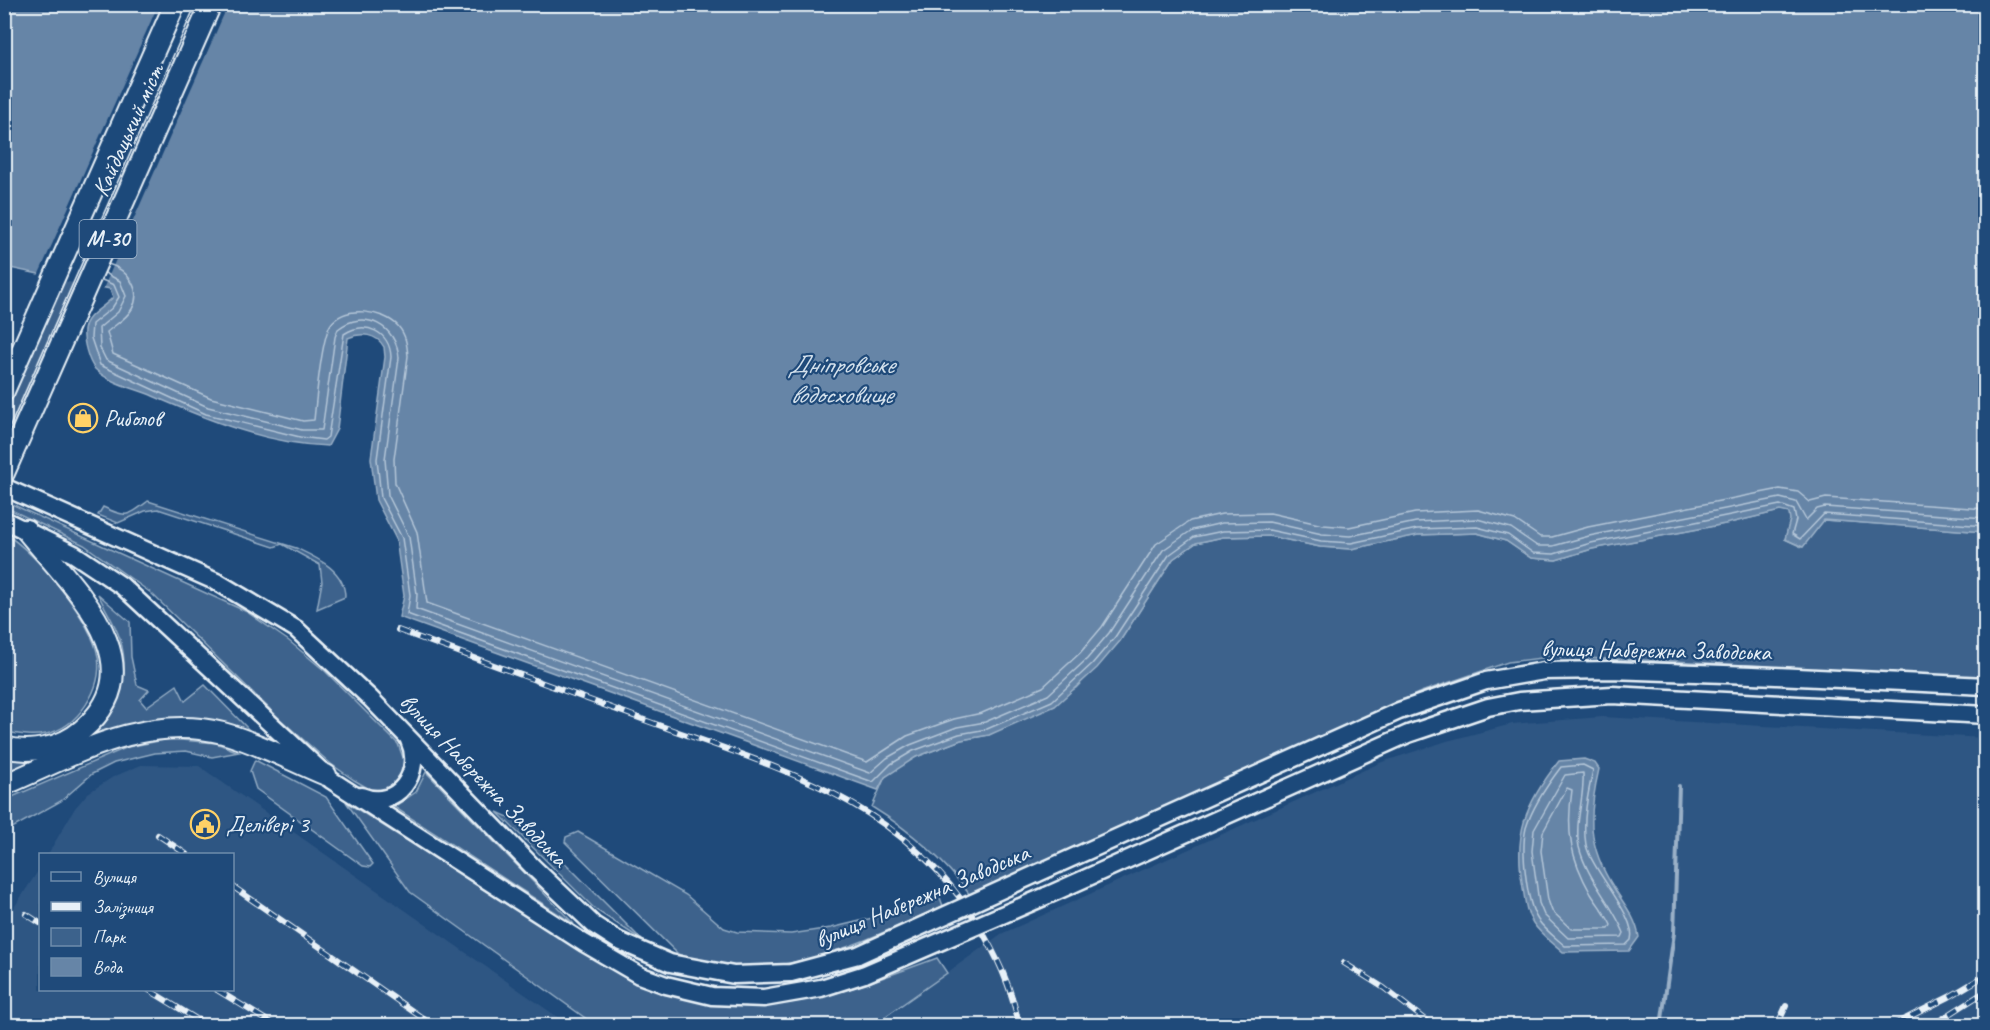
<svg xmlns="http://www.w3.org/2000/svg" width="1990" height="1030" font-family="Caveat,sans-serif">
<style>
.built{fill:#2e5683}
.green{fill:#3c628c;stroke:#92aac2;stroke-width:1.5}
.water{fill:#6685a7;stroke:#9ab0c7;stroke-width:1.5}
.pier{fill:#1f4a7a}
.lines{fill:none;stroke-linecap:round;stroke-linejoin:round}
.shore{stroke:#b4c6d8;stroke-width:1.5}
.stream{stroke:#9ab0c7;stroke-width:4}
.major-casing{stroke:#e8f1f8;stroke-width:21}
.highway-casing{stroke:#e8f1f8;stroke-width:24}
.major{stroke:#1f4a7a;stroke-width:16}
.highway{stroke:#1f4a7a;stroke-width:20}
.tram{stroke:#e8f1f8;stroke-width:1.5}
.rail-casing{stroke:#e8f1f8;stroke-width:6}
.rail{stroke:#1f4a7a;stroke-width:4;stroke-dasharray:11;stroke-linecap:butt}
.major-bridge-casing{stroke:#e8f1f8;stroke-width:21;stroke-linecap:butt}
.major-bridge{stroke:#1f4a7a;stroke-width:16}
.labels{text-anchor:middle;dominant-baseline:central;stroke-width:4.5;stroke-linejoin:round;paint-order:stroke}
.shield{fill:#1f4a7a;stroke:#acbfd2;stroke-width:1.5}
.shield-label{font-size:22px;font-weight:bold;fill:#e8f1f8}
.street-label{font-size:24px;fill:#e8f1f8;stroke:#1f4a7a}
.poi-label{font-size:24px;fill:#e8f1f8;stroke:#1f4a7a;text-anchor:start}
.water-label{font-size:26px;font-style:italic;fill:#d4e1ec;stroke:#1f4a7a}
</style>
<rect width="100%" height="100%" fill="#1f4a7a"/>
<filter id="ink" filterUnits="userSpaceOnUse"><feTurbulence type="fractalNoise" baseFrequency=".0167" numOctaves="2"/><feDisplacementMap in="SourceGraphic" scale="12" xChannelSelector="R" yChannelSelector="G"/><feConvolveMatrix kernelMatrix="1 2 1 2 8 2 1 2 1" color-interpolation-filters="sRGB"/></filter>
<g filter="url(#ink)">
<!-- built -->
<g class="built">
<path d="M 1602,717 L 1985,738 L 1985,1025 L 873,1026 L 1001,934 L 1382,762 L 1447,741 L 1512,724 Z"/>
<path d="M 141,765 L 199,766 L 569,1025 L 36,1026 L 30,1022 L 27,1025 L 5,1025 L 5,905 L 13,909 L 40,868 L 40,990 L 232,990 L 232,854 L 48,854 L 75,808 L 88,793 L 113,777 Z"/>
</g>
<!-- green -->
<g class="green">
<path d="M 200,5 L 5,447 L 5,416 L 38,338 L 87,229 Z"/>
<path d="M 5,501 L 247,612 L 289,641 L 325,671 L 398,744 L 404,760 L 401,778 L 385,789 L 371,790 L 354,780 L 331,764 L 280,719 L 151,593 L 84,545 L 5,507 Z"/>
<path d="M 148,501 L 296,548 C 317,558 345,570 345,597 L 317,609 L 322,582 L 320,565 L 282,544 L 274,547 L 158,509 L 145,511 L 118,523 L 98,515 L 103,507 C 127,518 127,517 148,501 Z"/>
<path d="M 1780,511 L 1789,512 L 1790,520 L 1785,539 L 1802,547 L 1824,520 L 1985,532 L 1985,679 L 1674,661 L 1550,657 L 1508,662 L 1421,692 L 970,895 C 943,858 911,831 872,807 L 885,777 L 894,769 L 916,757 L 961,740 L 989,735 L 1076,688 L 1120,641 L 1173,559 L 1196,543 L 1223,537 L 1269,536 L 1320,547 L 1351,549 L 1418,535 L 1477,533 L 1506,541 L 1531,558 L 1556,560 L 1592,549 L 1725,524 Z"/>
<path d="M 5,534 C 35,551 92,621 98,657 C 103,689 78,727 46,734 C 32,737 18,734 5,732 L 4,561 L 10,553 Z"/>
<path d="M 98,594 L 130,622 L 131,657 L 137,685 L 149,690 L 140,700 L 146,707 L 177,685 L 185,701 L 205,685 L 256,737 L 169,719 L 132,724 L 81,744 C 113,719 133,681 120,639 C 115,623 105,609 98,594 Z"/>
<path d="M 169,739 L 216,743 L 239,752 L 212,757 L 186,751 L 155,753 L 114,763 L 92,774 L 61,801 L 5,832 L 5,800 L 128,747 Z"/>
<path d="M 5,756 L 37,762 L 5,778 Z"/>
<path d="M 255,760 L 326,797 L 373,864 L 370,867 L 363,866 L 256,789 L 250,771 Z"/>
<path d="M 426,772 L 574,924 L 394,807 L 416,792 Z"/>
<path d="M 346,802 L 608,968 C 743,1030 805,1007 937,958 L 947,973 L 873,1025 L 595,1025 L 410,892 Z"/>
<path d="M 497,812 L 528,826 L 642,940 L 596,910 Z"/>
<path d="M 578,832 L 686,895 L 724,928 L 737,932 L 791,934 L 831,928 L 885,915 L 939,895 L 943,906 C 864,941 766,992 678,954 L 565,842 L 566,837 Z"/>
</g>
<!-- water -->
<g class="water">
<path d="M 4,5 L 1985,5 L 1985,532 L 1824,520 L 1803,547 L 1785,539 L 1790,520 L 1789,513 L 1780,511 L 1725,524 L 1592,549 L 1556,560 L 1531,558 L 1506,541 L 1477,533 L 1418,535 L 1351,549 L 1320,547 L 1269,536 L 1223,537 L 1196,543 L 1173,559 L 1120,641 L 1097,668 L 1055,706 L 989,735 L 961,740 L 916,757 L 885,777 L 878,790 L 399,617 L 404,596 L 396,539 L 376,500 L 371,458 L 385,357 L 384,347 C 377,334 361,332 348,338 L 337,429 L 328,446 C 267,444 208,420 153,396 C 135,388 110,384 95,369 C 88,361 83,341 84,330 C 86,314 104,308 113,297 L 110,289 L 5,267 Z"/>
<path d="M 1584,759 L 1595,763 L 1599,769 C 1588,816 1587,846 1614,888 C 1624,904 1636,918 1639,937 L 1629,951 L 1563,952 C 1553,943 1541,935 1533,923 C 1526,913 1525,900 1523,888 C 1513,834 1525,804 1559,761 Z"/>
</g>
<!-- pier -->
<path class="pier" d="M 158,5 L 228,5 L 103,289 L 38,276 Z"/>
<g class="lines">
<!-- shore -->
<g class="shore">
<path d="M 108,264 C 127,269 143,290 132,309 C 126,319 116,324 107,332 L 113,354 L 211,398 L 303,421 L 314,420 C 316,402 321,337 331,324 C 345,305 383,310 398,326 C 406,335 407,345 408,356 L 394,459 L 395,483 L 417,532 L 427,603 L 867,762 L 907,736 L 954,719 L 982,713 L 1043,687 L 1080,653 L 1102,627 L 1156,544 L 1190,521 L 1222,514 L 1270,513 L 1323,525 L 1349,527 L 1415,513 L 1478,510 L 1515,520 L 1540,537 L 1552,537 L 1588,527 L 1780,489 L 1798,492 L 1810,502 L 1826,498 L 1986,509"/>
<path d="M 105,273 L 120,281 L 126,296 L 118,312 L 99,328 L 100,348 L 106,360 L 208,407 L 302,430 L 322,430 L 335,337 L 338,329 C 364,308 397,326 399,358 L 385,459 L 388,495 L 409,537 L 417,594 L 416,609 L 870,773 L 887,758 L 910,745 L 957,727 L 985,722 L 1048,695 L 1087,659 L 1109,633 L 1163,550 L 1192,530 L 1222,523 L 1269,522 L 1322,534 L 1350,536 L 1416,522 L 1477,519 L 1511,528 L 1537,546 L 1553,546 L 1589,536 L 1780,498 L 1796,502 L 1806,520 L 1817,509 L 1825,507 L 1986,518"/>
<path d="M 102,280 L 114,285 L 119,297 L 112,308 L 92,324 L 91,338 L 100,365 L 206,414 L 300,437 L 324,440 L 328,437 L 344,334 C 366,320 390,332 391,357 L 377,459 L 381,498 L 402,538 L 410,595 L 407,614 L 873,782 L 891,764 L 913,751 L 959,734 L 987,729 L 1052,701 L 1092,664 L 1115,637 L 1169,555 L 1194,537 L 1223,531 L 1269,530 L 1321,541 L 1351,543 L 1417,529 L 1477,527 L 1508,535 L 1533,553 L 1554,554 L 1591,543 L 1780,505 L 1794,510 L 1796,520 L 1792,534 L 1800,539 L 1824,514 L 1986,526"/>
<path d="M 1583,765 L 1593,770 C 1588,793 1582,821 1586,845 C 1592,871 1638,918 1631,940 L 1626,945 L 1565,946 C 1556,938 1545,930 1538,920 C 1526,902 1521,849 1526,828 C 1532,808 1548,784 1561,767 Z"/>
<path d="M 1583,773 C 1585,797 1574,822 1579,847 C 1587,879 1612,903 1624,933 L 1622,937 L 1568,938 L 1544,915 L 1539,903 L 1532,851 L 1534,830 L 1565,775 Z"/>
<path d="M 1567,788 L 1572,790 C 1566,832 1570,857 1591,894 C 1598,905 1606,914 1611,925 L 1609,929 L 1571,929 L 1552,911 L 1548,900 L 1541,851 L 1543,832 Z"/>
</g>
<!-- stream -->
<path class="stream" d="M 1661,1026 L 1674,933 L 1679,786"/>
<!-- major casing -->
<g class="major-casing">
<g id="major">
<path d="M 4,487 L 219,583 L 296,629 L 370,698 L 533,867 L 594,925 L 619,941 L 670,963 L 734,975 L 791,973 L 858,955"/>
<path d="M 4,520 L 74,554 L 122,586 L 331,780 L 584,943 L 639,975 L 666,985 L 712,996 L 764,998 L 821,988 L 865,974"/>
<path d="M 361,796 C 397,811 424,772 409,740"/>
<path d="M 1036,874 L 1399,711 L 1486,681 L 1544,671 L 1610,670 L 1753,675 L 1986,686"/>
<path d="M 1046,896 L 1408,734 L 1488,707 L 1519,701 L 1612,695 L 1986,715"/>
</g>
</g>
<!-- highway casing -->
<g class="highway-casing">
<g id="highway">
<path d="M 4,391 L 175,4"/>
<path d="M 4,473 L 211,4"/>
<path d="M 4,747 C 31,754 61,748 82,730 C 161,663 68,583 26,530"/>
<path d="M 4,785 C 74,755 145,713 223,733 C 259,743 292,761 326,775"/>
</g>
</g>
<!-- major -->
<use href="#major" class="major"/>
<!-- highway -->
<use href="#highway" class="highway"/>
<!-- tram -->
<path class="tram" d="M 4,440 L 196,4"/>
<!-- rail casing -->
<g class="rail-casing">
<g id="rail">
<path d="M 398,630 C 482,661 566,691 650,722 C 778,768 899,799 976,921 C 996,954 1012,987 1019,1026"/>
<path d="M 158,835 L 186,854"/>
<path d="M 232,886 L 434,1026"/>
<path d="M 26,914 L 40,923"/>
<path d="M 1344,963 L 1384,988 L 1433,1026"/>
<path d="M 149,990 L 208,1026"/>
<path d="M 217,990 L 276,1026"/>
<path d="M 1777,1026 L 1786,1006"/>
<path d="M 1891,1026 L 1949,997 L 1986,975"/>
<path d="M 1931,1026 L 1986,991"/>
</g>
</g>
<!-- rail -->
<use href="#rail" class="rail"/>
<!-- major-bridge casing -->
<g class="major-bridge-casing">
<g id="major-bridge">
<path d="M 858,955 L 1036,874"/>
<path d="M 865,974 L 1046,896"/>
</g>
</g>
<!-- major-bridge -->
<use href="#major-bridge" class="major-bridge"/>
</g>
</g>
<!-- icons -->
<defs>
<g id="shop-ring" transform="scale(1.5)"><circle r="9.5" fill="#1f4a7a" stroke="#ffd166" stroke-width="1.5"/><path d="M-5-2.5h2.3a2.7 3.5 0 0 1 5.4 0H5L5.5 6h-11ZM-1.5-2.5h3a1.5 2.3 0 0 0-3 0Z" fill="#ffd166"/></g>
<g id="civic-ring" transform="scale(1.5)"><circle r="9.5" fill="#1f4a7a" stroke="#ffd166" stroke-width="1.5"/><path d="M-.6-6.5H3V-4.5H.6V-3L4-1V1h2V6H-6V1h2V-1L-.6-3ZM-1.2 2.5V6h2.4V2.5Z" fill="#ffd166"/></g>
</defs>
<g fill-rule="evenodd">
<use href="#shop-ring" x="83" y="418"/>
<use href="#civic-ring" x="205" y="824"/>
</g>
<g class="labels">
<!-- shield labels -->
<rect class="shield" x="79.5" y="220" width="57" height="38" rx="4.5"/>
<g class="shield-label">
<text x="108" y="239">М-30</text>
</g>
<!-- street labels -->
<g class="street-label">
<text transform="translate(128 130) rotate(-66)">Кайдацький міст</text>
<text transform="translate(1656 650) rotate(1)">вулиця Набережна Заводська</text>
<text transform="translate(484 780) rotate(46)">вулиця Набережна Заводська</text>
<text transform="translate(922 896) rotate(-23)">вулиця Набережна Заводська</text>
</g>
<!-- poi labels -->
<g class="poi-label">
<text x="104" y="418">Риболов</text>
<text x="226" y="824">Делівері 3</text>
</g>
<!-- water labels -->
<g class="water-label">
<text x="841" y="364">Дніпровське<tspan x="841" dy="30">водосховище</tspan></text>
</g>
</g>
<!-- margin -->
<rect width="1990" height="1030" fill="none" stroke="#1f4a7a" stroke-width="24"/>
<rect x="12" y="12" width="1966" height="1006" fill="none" stroke="#e8f1f8" stroke-width="2" filter="url(#ink)"/>
<!-- legend -->
<rect x="39" y="853" width="195" height="138" fill="#1f4a7a" stroke="#6f8dac" stroke-width="1.5"/>
<rect x="51" y="872" width="30" height="9" fill="#1f4a7a" stroke="#6f8dac" stroke-width="1.5"/>
<text x="93" y="883" font-size="18" fill="#e8f1f8">Вулиця</text>
<rect x="51" y="902" width="30" height="9" fill="#e8f1f8" stroke="#6f8dac" stroke-width="1.5"/>
<text x="93" y="913" font-size="18" fill="#e8f1f8">Залізниця</text>
<rect x="51" y="928" width="30" height="18" fill="#3c628c" stroke="#6f8dac" stroke-width="1.5"/>
<text x="93" y="943" font-size="18" fill="#e8f1f8">Парк</text>
<rect x="51" y="958" width="30" height="18" fill="#6685a7" stroke="#6f8dac" stroke-width="1.5"/>
<text x="93" y="973" font-size="18" fill="#e8f1f8">Вода</text>
</svg>
